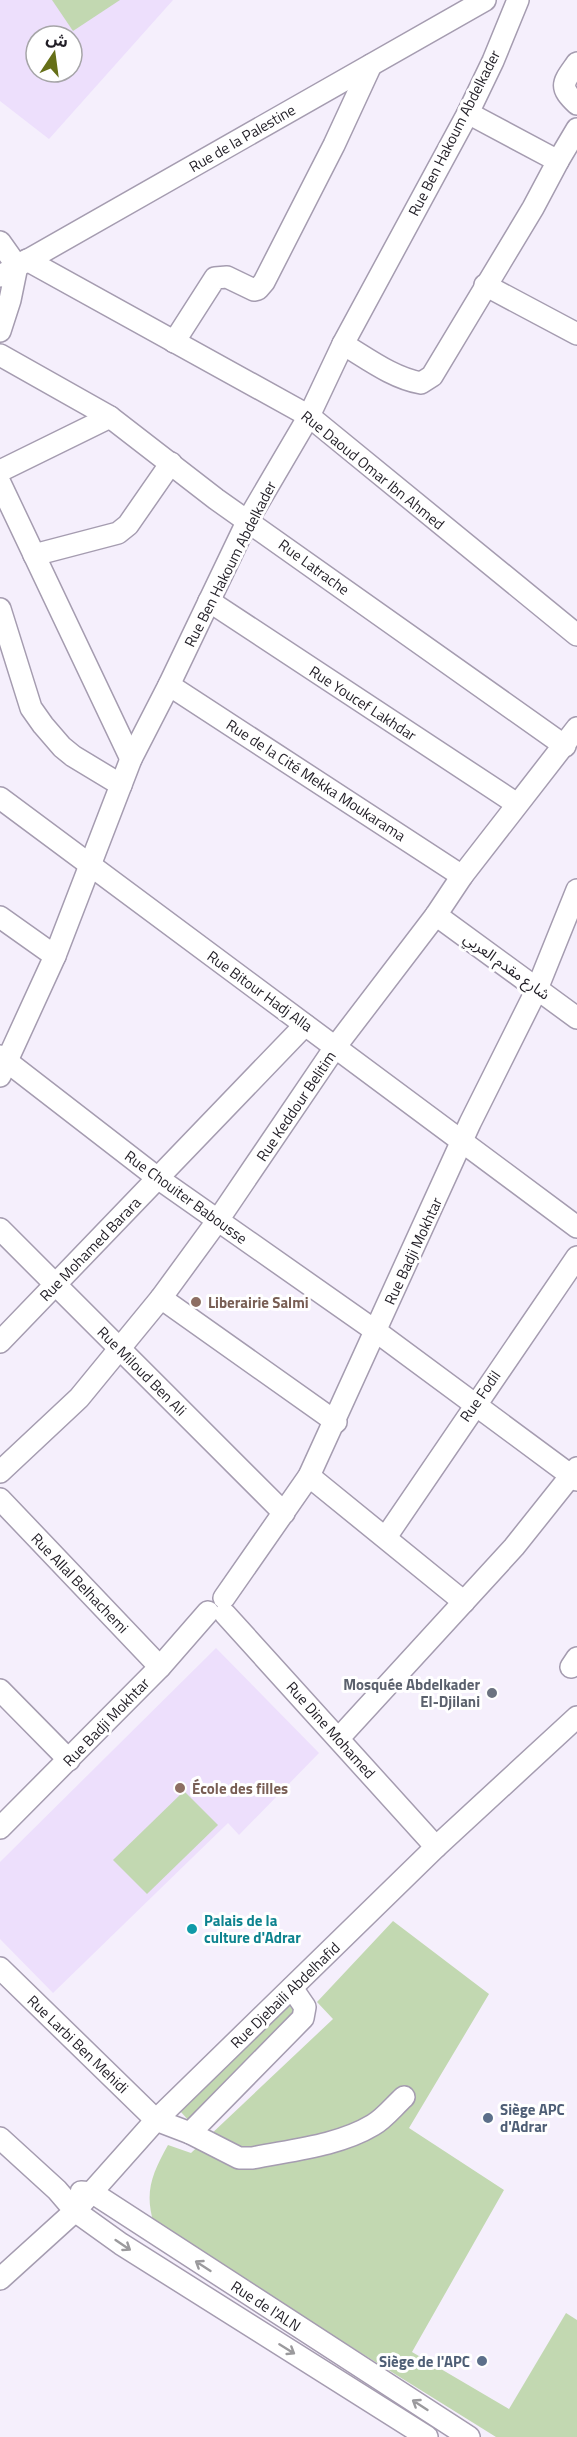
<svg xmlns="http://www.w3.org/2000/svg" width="577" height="2437" font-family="'Titillium Web','Noto Sans Arabic',sans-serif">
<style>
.built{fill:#eddffc;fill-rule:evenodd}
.green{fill:#c2d8b1}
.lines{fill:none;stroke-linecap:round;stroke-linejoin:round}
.minor-casing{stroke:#a59cb0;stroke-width:24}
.minor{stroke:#fff;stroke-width:21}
.oneway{stroke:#9b9a9d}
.education-dot{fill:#8d6e63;stroke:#fff;stroke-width:2}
.worship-dot{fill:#6b7280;stroke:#fff;stroke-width:2}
.culture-dot{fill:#0f9aa8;stroke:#fff;stroke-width:2}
.service-dot{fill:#5c6f8a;stroke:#fff;stroke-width:2}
.labels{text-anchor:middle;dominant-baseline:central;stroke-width:6;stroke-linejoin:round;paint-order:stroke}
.street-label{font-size:15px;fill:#211e26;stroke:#fff}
.education-label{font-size:15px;font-weight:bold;fill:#785e54;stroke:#fff;text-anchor:start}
.worship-label{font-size:15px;font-weight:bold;fill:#5b616d;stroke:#fff;text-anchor:end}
.culture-label{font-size:15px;font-weight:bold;fill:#0d838f;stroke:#fff;text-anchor:start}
.service-label{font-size:15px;font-weight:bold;fill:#4e5e75;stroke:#fff;text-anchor:start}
</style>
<rect width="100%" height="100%" fill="#f5effc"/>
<!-- built -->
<g class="built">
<path d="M 0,0 L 173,0 L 49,139 L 0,101 ZM 36,36 L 72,36 L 72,72 L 36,72 Z"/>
<path d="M 216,1648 L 319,1753 L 239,1835 L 228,1823 L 53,1993 L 0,1939 L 0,1862 Z"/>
</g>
<!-- green -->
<g class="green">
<path d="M 52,0 L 120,0 L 73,31 Z"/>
<path d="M 184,1791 L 218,1825 L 147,1894 L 113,1860 Z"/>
<path d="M 393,1921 L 489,1994 L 409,2128 L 504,2190 L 412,2352 L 509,2409 L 566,2313 L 577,2320 L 577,2437 L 496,2437 L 154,2224 C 144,2192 152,2174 168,2145 L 191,2153 L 333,2019 L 317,2002 Z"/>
<path d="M 292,2003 L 302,2013 L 190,2122 L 180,2111 Z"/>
</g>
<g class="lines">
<!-- minor casing -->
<g class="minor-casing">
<g id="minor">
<path d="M 577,63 C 563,83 558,86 577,104"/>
<path d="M 558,161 L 577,129"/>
<path d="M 0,242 L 17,266"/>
<path d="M 27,260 L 309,416 L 577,635"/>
<path d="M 0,276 L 485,0"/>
<path d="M 485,285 L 577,334"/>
<path d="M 0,331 L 10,300 L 17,266"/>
<path d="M 174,342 L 215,278 L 227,277 L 254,290 L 258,289 L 264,282 L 334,145 L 371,65"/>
<path d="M 343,344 C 368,359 393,378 421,383 L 432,376 L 533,208 L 558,161 L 468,113"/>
<path d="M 0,355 L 110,417 L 216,499 L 565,746"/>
<path d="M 0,471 L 110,417"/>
<path d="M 0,483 L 131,759"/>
<path d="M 34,555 L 118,533 L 128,525 L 171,463"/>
<path d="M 209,601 L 517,804"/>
<path d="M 0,609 L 31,708 L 43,725 L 62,747 L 73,756 L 121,785"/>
<path d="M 169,685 L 462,876"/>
<path d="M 0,798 L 577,1227"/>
<path d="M 436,915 L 577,1018"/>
<path d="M 0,917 L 55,956"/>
<path d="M 0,1056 L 159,1179 L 377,1332 L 577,1480"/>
<path d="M 0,1076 L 55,956 L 131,759 L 169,685 L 248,520 L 309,416 L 343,344 L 468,113 L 493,61 L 518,0"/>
<path d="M 0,1229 L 284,1513"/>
<path d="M 161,1298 L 336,1422"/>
<path d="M 0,1342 L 305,1025"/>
<path d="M 0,1472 L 79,1398 L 161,1298 L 218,1220 L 336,1046 L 436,915 L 462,876 L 577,728"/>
<path d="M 309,1476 L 464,1602"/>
<path d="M 0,1499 L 160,1667"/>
<path d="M 386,1537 L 577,1257"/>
<path d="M 224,1598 L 309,1476 L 470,1123 L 537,989 L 577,890"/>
<path d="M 225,1614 L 436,1847"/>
<path d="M 571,1667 L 577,1658"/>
<path d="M 0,1690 L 69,1760"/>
<path d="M 339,1738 L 514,1547 L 577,1468"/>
<path d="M 0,1828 L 160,1667 L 208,1612"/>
<path d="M 0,1968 L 156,2120 L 190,2133 L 239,2158 L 252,2158 C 291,2150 338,2146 373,2125 C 384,2119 394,2106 404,2097"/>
<path d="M 190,2133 L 303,2018 L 305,2007 L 292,1988"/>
<path d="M 0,2138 L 57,2190 L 75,2211 L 121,2244 L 427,2437"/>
<path d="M 81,2192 L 93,2193 L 469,2437"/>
<path d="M 0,2279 L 75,2211 L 156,2120 L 436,1847 L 577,1717"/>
</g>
</g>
<!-- minor -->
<use href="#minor" class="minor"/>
</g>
<!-- one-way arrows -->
<defs><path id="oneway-shaft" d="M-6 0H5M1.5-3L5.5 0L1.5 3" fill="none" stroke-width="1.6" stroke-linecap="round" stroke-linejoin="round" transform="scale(1.5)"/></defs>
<g class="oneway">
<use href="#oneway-shaft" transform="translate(123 2245) rotate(34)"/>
<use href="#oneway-shaft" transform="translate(203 2266) rotate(-147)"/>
<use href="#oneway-shaft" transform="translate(287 2349) rotate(32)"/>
<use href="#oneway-shaft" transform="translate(420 2405) rotate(-147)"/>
</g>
<!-- markers -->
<g class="education-dot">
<circle cx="196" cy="1302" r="6"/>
<circle cx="180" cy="1788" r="6"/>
</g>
<circle class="worship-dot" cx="492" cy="1693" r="6"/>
<circle class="culture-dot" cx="192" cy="1929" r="6"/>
<g class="service-dot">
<circle cx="488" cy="2118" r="6"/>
<circle cx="482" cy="2361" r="6"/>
</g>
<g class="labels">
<!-- street labels -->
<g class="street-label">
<text transform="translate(454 133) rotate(-63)">Rue Ben Hakoum Abdelkader</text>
<text transform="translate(242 138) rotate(-30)">Rue de la Palestine</text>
<text transform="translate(373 470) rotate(39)">Rue Daoud Omar Ibn Ahmed</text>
<text transform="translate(230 564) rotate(-63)">Rue Ben Hakoum Abdelkader</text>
<text transform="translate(314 567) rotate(36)">Rue Latrache</text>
<text transform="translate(363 703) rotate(33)">Rue Youcef Lakhdar</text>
<text transform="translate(316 780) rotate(33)">Rue de la Cité Mekka Moukarama</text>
<text transform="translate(507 966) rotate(36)">شارع مقدم العربي</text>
<text transform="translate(260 991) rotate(36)">Rue Bitour Hadj Alla</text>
<text transform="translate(296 1106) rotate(-56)">Rue Keddour Belitim</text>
<text transform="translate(186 1197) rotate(36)">Rue Chouiter Babousse</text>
<text transform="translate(90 1249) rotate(-46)">Rue Mohamed Barara</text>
<text transform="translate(413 1251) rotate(-65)">Rue Badji Mokhtar</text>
<text transform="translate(142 1371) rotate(45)">Rue Miloud Ben Ali</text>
<text transform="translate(480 1396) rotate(-55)">Rue Fodil</text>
<text transform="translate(80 1583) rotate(46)">Rue Allal Belhachemi</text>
<text transform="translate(106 1722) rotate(-46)">Rue Badji Mokhtar</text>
<text transform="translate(331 1730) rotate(48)">Rue Dine Mohamed</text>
<text transform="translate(285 1995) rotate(-44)">Rue Djebaili Abdelhafid</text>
<text transform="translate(78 2044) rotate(44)">Rue Larbi Ben Mehidi</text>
<text transform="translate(266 2306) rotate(33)">Rue de l'ALN</text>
</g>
<!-- education labels -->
<g class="education-label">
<text x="208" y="1302">Liberairie Salmi</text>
<text x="192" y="1788">École des filles</text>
</g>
<!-- worship labels -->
<g class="worship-label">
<text x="480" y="1684">Mosquée Abdelkader<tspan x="480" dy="17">El-Djilani</tspan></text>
</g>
<!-- culture labels -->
<g class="culture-label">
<text x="204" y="1920">Palais de la<tspan x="204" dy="17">culture d'Adrar</tspan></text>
</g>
<!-- service labels -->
<g class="service-label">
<text x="500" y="2109">Siège APC<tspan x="500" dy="17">d'Adrar</tspan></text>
<text x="470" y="2361" text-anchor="end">Siège de l'APC</text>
</g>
</g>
<!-- north arrow -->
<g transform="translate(54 54) rotate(13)"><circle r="28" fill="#ffffff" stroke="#a6a5a8" stroke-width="1.5"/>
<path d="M0-4.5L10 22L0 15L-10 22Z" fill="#656f17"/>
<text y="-9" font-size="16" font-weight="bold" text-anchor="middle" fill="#211e26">ش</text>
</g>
</svg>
